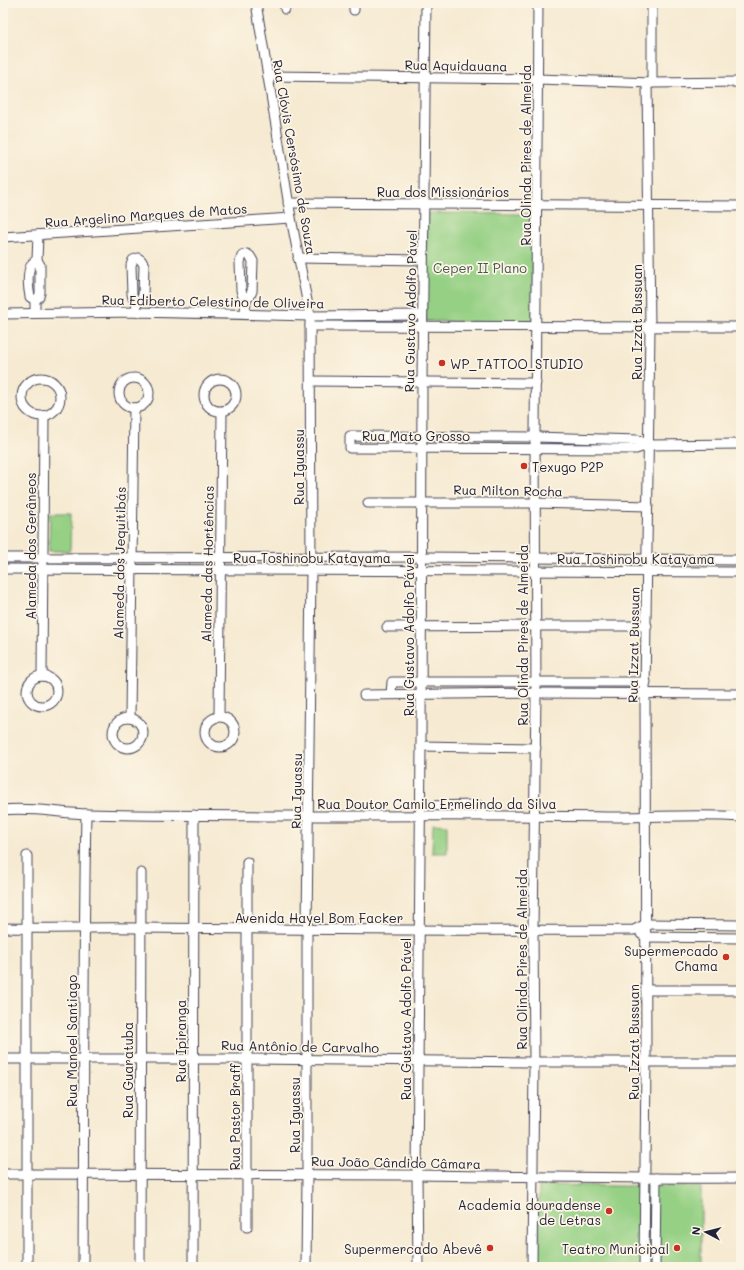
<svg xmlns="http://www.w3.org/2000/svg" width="744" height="1270" font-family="Mali,sans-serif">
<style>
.green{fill:#95d084;stroke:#5c7960}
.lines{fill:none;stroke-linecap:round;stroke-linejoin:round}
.minor-casing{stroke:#424052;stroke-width:11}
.minor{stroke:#fff;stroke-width:9}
.poi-dot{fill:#c8321e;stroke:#fcf5e5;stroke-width:1.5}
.labels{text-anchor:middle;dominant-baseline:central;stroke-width:3.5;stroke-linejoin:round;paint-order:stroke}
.street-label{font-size:13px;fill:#22223b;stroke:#fcf5e5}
.park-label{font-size:13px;fill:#445651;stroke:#fcf5e5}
.poi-label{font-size:13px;fill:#22223b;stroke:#fcf5e5;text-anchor:end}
</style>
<rect width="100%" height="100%" fill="#fcf5e5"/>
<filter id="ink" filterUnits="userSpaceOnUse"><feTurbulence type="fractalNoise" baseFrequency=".025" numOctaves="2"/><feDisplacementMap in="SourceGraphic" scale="8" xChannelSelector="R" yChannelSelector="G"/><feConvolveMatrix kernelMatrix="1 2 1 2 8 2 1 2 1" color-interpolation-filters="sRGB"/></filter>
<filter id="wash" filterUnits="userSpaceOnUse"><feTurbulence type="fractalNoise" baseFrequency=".012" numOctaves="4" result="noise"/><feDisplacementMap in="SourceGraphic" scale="16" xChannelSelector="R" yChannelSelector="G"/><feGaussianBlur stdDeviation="0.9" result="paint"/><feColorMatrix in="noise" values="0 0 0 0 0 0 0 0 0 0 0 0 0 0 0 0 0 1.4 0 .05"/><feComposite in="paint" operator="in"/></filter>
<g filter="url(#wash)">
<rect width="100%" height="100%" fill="#f6ead2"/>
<!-- green -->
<g class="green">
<path d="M 427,213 L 534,214 L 533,323 L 426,321 Z"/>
<path d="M 50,513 L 71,513 L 70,551 L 49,551 Z"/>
<path d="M 433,824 L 447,825 L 447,853 L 432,853 Z"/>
<path d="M 539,1185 L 701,1187 L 701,1267 L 539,1267 Z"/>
</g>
</g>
<g filter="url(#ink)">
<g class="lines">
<!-- minor casing -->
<g class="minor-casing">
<g id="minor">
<path d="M 256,3 L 291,218 L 310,316 L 311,570 L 307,929 L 307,1174 L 306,1267"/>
<path d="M 285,9 L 285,3"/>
<path d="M 354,10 L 354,3"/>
<path d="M 268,76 L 538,79 L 652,83 L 741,82"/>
<path d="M 652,83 L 652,3"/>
<path d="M 288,203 L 741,206"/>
<path d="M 3,237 L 291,218"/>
<path d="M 298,258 L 423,260"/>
<path d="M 35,300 L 30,297 C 28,286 25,265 37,260"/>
<path d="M 136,312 L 137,302 L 133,298 L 132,294 L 131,265 L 133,260 L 138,258 L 141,260 L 144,265 L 143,295 L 141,299 L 137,302"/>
<path d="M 35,313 L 35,300 L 39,297 L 40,293 L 40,265 L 37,260 L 38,235"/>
<path d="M 3,314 L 136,312 L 310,316 L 422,315"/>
<path d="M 245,314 L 246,298 L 242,294 L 241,290 L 240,262 L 242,256 L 247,254 L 250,256 L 253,261 L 252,291 L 250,296 L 246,298"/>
<path d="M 310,326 L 741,327"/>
<circle cx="134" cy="393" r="15"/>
<circle cx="41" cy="397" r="19"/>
<circle cx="220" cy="395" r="16"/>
<path d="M 311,381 L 536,383"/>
<path d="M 648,445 L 638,440 L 535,437 L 350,436 L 350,448 L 636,449 L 648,445 L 741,444"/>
<path d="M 368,503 L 535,503 L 648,506"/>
<path d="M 3,558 L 422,557 L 741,560"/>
<path d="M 3,569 L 741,572"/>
<path d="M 387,627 L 536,626 L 647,626"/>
<circle cx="42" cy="691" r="15"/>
<path d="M 42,676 L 44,416"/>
<path d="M 391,694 L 392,682 L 646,682"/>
<path d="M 364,695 L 536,693 L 741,694"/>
<path d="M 219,716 L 222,412"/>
<circle cx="220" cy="732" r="15"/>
<path d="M 130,718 L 134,408"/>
<circle cx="128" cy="733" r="15"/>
<path d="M 421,746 L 536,748"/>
<path d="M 421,806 L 478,805 L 481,808 L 483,816"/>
<path d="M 3,810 C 31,807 60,813 88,814 C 151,816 214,815 277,816 C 391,816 505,815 619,817 C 659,817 701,814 741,817"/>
<path d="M 247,862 L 247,1227"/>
<path d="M 646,924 L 741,925"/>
<path d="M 3,928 C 50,929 96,927 143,928 C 307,929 470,931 634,930 L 646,924"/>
<path d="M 641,934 L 646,937 L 741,938"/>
<path d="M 646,990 L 741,990"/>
<path d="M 3,1059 L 247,1059 L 534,1062 L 741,1062"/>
<path d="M 3,1174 C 140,1175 277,1174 415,1175 C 523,1176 632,1179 741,1178"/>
<path d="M 27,1267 L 27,856"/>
<path d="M 83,1267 C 84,1116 83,965 86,814"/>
<path d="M 140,1267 L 141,873"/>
<path d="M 193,1267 L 194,815"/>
<path d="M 418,1267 L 417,1175 L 421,746 L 422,381 L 426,3"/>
<path d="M 532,1267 L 534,1062 L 533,931 L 536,693 L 535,437 L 538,3"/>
<path d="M 644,1267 L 646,1061 L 645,693 L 650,327 L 647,83"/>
<path d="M 655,1267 L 656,1178"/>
</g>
</g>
<!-- minor -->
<use href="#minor" class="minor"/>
</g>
</g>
<!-- markers -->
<g class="poi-dot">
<circle cx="442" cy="363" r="4"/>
<circle cx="524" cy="466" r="4"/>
<circle cx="726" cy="957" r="4"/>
<circle cx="609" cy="1211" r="4"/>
<circle cx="490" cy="1248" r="4"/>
<circle cx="677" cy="1248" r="4"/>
</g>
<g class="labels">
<!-- street labels -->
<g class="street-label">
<text transform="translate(456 65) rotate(1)">Rua Aquidauana</text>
<text transform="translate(525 155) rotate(-90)">Rua Olinda Pires de Almeida</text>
<text transform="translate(295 157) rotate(80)">Rua Clóvis Cersósimo de Souza</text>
<text x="443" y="191">Rua dos Missionários</text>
<text transform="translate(146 215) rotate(-4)">Rua Argelino Marques de Matos</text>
<text transform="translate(213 301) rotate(1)">Rua Ediberto Celestino de Oliveira</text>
<text transform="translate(410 311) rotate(-89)">Rua Gustavo Adolfo Pável</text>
<text transform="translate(636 322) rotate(-90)">Rua Izzat Bussuan</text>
<text x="416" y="435">Rua Mato Grosso</text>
<text transform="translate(298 467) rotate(-90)">Rua Iguassu</text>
<text transform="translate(508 490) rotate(1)">Rua Milton Rocha</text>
<text transform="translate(30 546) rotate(-90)">Alameda dos Gerâneos</text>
<text x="312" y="557">Rua Toshinobu Katayama</text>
<text x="636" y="558">Rua Toshinobu Katayama</text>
<text transform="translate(119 563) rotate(-89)">Alameda dos Jequitibás</text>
<text transform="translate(207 564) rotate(-89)">Alameda das Hortências</text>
<text transform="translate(408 635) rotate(-90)">Rua Gustavo Adolfo Pável</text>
<text transform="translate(522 635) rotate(-90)">Rua Olinda Pires de Almeida</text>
<text transform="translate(633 645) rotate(-89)">Rua Izzat Bussuan</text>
<text transform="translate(296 791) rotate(-89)">Rua Iguassu</text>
<text x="437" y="803">Rua Doutor Camilo Ermelindo da Silva</text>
<text x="319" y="917">Avenida Hayel Bom Facker</text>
<text transform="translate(521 959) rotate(-90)">Rua Olinda Pires de Almeida</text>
<text transform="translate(405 1019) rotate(-90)">Rua Gustavo Adolfo Pável</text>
<text transform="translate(71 1041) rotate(-90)">Rua Manoel Santiago</text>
<text transform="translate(180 1041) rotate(-90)">Rua Ipiranga</text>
<text transform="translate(633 1042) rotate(-90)">Rua Izzat Bussuan</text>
<text transform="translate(300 1046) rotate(1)">Rua Antônio de Carvalho</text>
<text transform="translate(127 1070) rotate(-90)">Rua Guaratuba</text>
<text transform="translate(294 1115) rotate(-90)">Rua Iguassu</text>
<text transform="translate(234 1117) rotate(-90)">Rua Pastor Braff</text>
<text transform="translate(396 1162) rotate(1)">Rua João Cândido Câmara</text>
</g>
<!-- park labels -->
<g class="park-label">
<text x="480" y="267">Ceper II Plano</text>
</g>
<!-- poi labels -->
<g class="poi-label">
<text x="450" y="363" text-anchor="start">WP_TATTOO_STUDIO</text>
<text x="532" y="466" text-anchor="start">Texugo P2P</text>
<text x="718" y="950">Supermercado<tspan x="718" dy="15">Chama</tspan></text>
<text x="601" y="1204">Academia douradense<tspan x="601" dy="15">de Letras</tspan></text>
<text x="482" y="1248">Supermercado Abevê</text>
<text x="669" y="1248">Teatro Municipal</text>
</g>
</g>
<!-- margin -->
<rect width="744" height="1270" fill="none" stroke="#fcf5e5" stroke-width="16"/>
<!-- north arrow -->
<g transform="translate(706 1232) rotate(277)" stroke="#fcf5e5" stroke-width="3" paint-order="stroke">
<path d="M0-3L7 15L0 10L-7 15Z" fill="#22223b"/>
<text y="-6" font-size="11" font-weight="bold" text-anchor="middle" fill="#22223b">N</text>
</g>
</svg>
